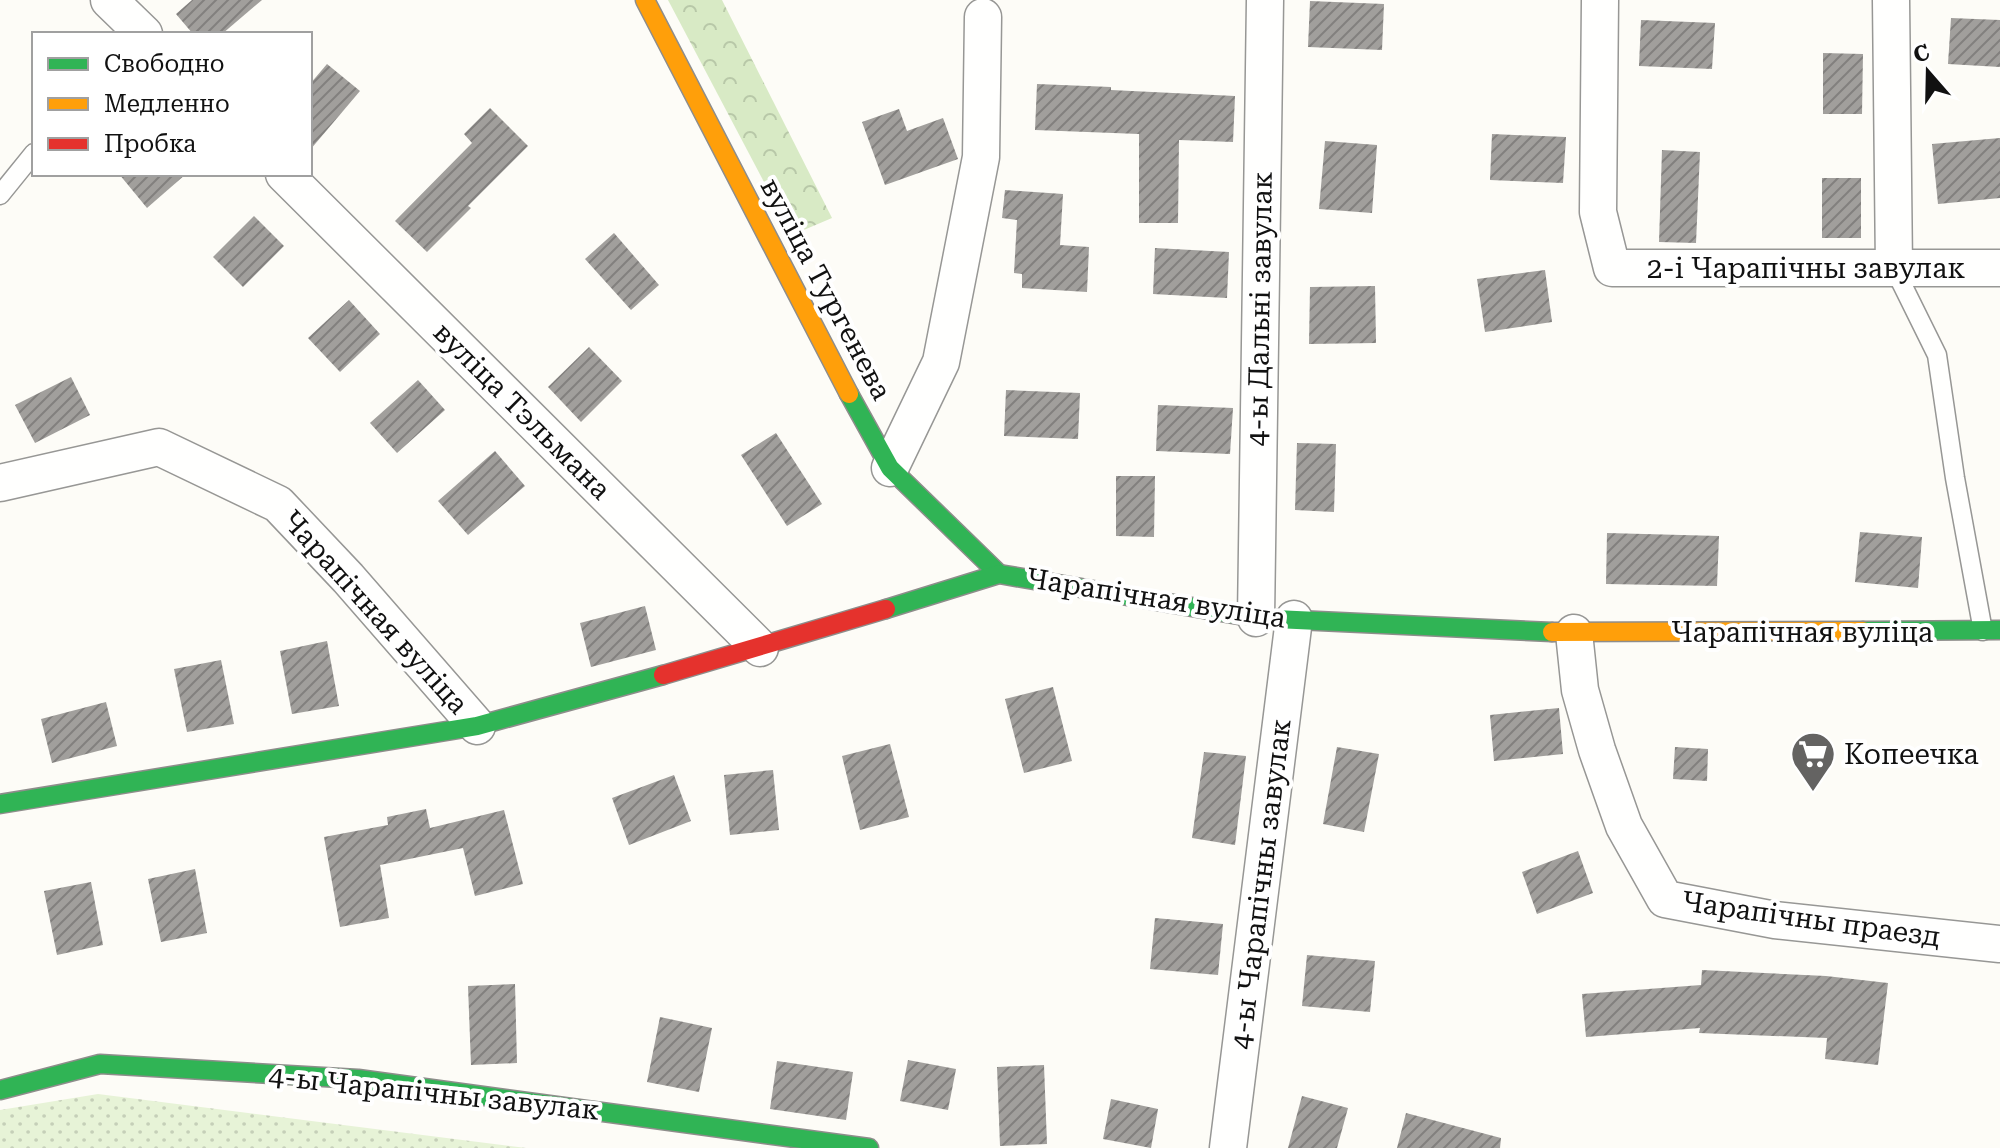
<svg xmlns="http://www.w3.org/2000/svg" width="2000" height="1148" font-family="'Roboto Serif',serif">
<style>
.grass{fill:url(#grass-dots)}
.forest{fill:url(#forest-crowns)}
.building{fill:url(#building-hatch)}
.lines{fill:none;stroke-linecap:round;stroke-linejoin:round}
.lane-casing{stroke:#979795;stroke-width:21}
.street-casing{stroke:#979795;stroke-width:39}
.fast-casing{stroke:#8e8d8b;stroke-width:21}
.slow-casing{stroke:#8e8d8b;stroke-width:21}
.jam-casing{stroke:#8e8d8b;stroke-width:21}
.lane{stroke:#fffffe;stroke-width:18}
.street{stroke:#fffffe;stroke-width:36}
.fast{stroke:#30b455;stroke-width:18}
.slow{stroke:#ff9f0a;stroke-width:18}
.jam{stroke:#e5322d;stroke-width:18}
.labels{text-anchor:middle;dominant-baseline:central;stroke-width:8;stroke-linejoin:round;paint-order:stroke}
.street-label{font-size:28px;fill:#111;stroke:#fff}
.poi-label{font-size:28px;fill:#111;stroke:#fff;text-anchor:start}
</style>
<defs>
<pattern id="grass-dots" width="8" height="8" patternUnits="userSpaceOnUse" patternTransform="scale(2)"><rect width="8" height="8" fill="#e7f3d7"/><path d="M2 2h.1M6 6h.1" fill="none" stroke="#c5cfb8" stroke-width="1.8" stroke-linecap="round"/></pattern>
<pattern id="forest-crowns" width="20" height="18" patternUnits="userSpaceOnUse" patternTransform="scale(2)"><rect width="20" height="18" fill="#d8eac5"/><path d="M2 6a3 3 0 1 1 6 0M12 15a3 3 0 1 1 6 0" fill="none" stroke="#b8c8a8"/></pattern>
<pattern id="building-hatch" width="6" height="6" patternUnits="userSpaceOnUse" patternTransform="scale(2)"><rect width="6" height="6" fill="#a19f9c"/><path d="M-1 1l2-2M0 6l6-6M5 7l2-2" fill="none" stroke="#82807e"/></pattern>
</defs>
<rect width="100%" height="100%" fill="#fdfcf7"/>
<!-- grass -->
<path class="grass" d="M 98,1094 L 526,1148 L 0,1148 L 0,1110 Z"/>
<!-- forest -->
<path class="forest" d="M 668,0 L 722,0 L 832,218 L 792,235 Z"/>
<!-- building -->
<g class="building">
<path d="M 192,0 L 262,0 L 222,34 L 193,34 L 176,14 Z"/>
<path d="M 1310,1 L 1384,4 L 1382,50 L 1308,47 Z"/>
<path d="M 1951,18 L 2000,20 L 2000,67 L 1948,64 Z"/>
<path d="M 1641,20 L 1715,23 L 1712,69 L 1639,66 Z"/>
<path d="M 1823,53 L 1863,54 L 1862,114 L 1823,114 Z"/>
<path d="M 327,64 L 360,91 L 310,150 L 310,84 Z"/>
<path d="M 1037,84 L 1111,87 L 1111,90 L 1235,96 L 1233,142 L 1179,140 L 1178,223 L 1139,223 L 1139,134 L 1035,130 Z"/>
<path d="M 490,108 L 528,146 L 468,206 L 471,208 L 427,252 L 395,221 L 472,143 L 464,134 Z"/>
<path d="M 899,109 L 907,131 L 943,118 L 958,159 L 885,185 L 862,122 Z"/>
<path d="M 1492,134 L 1566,137 L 1563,183 L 1490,180 Z"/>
<path d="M 2000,138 L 2000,198 L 1938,204 L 1932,144 Z"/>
<path d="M 1325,141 L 1377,145 L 1372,213 L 1319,209 Z"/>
<path d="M 1662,150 L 1700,152 L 1696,243 L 1659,242 Z"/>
<path d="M 119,174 L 186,174 L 147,208 Z"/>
<rect x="1822" y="178" width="39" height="60"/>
<path d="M 1005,190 L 1063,194 L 1060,245 L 1089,247 L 1087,292 L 1022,288 L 1022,274 L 1014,273 L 1017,220 L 1002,218 Z"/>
<path d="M 254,216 L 284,246 L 243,287 L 213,257 Z"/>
<path d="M 614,233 L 659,285 L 631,310 L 585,259 Z"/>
<path d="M 1155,248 L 1229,252 L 1227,298 L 1153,294 Z"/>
<path d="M 1545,270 L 1552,322 L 1485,332 L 1477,279 Z"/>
<path d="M 1375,286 L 1376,343 L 1309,344 L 1310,287 Z"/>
<path d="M 349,300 L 380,334 L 340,372 L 308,338 Z"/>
<path d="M 589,347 L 622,381 L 581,422 L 548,387 Z"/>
<path d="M 71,377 L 90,415 L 35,443 L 15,405 Z"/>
<path d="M 418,380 L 445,410 L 397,453 L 370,423 Z"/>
<path d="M 1006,390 L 1080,393 L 1078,439 L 1004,436 Z"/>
<path d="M 1158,405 L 1233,408 L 1230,454 L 1156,451 Z"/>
<path d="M 776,433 L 822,504 L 787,526 L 741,455 Z"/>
<path d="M 1297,443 L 1336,444 L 1334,512 L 1295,510 Z"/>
<path d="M 495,451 L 525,486 L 468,535 L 438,501 Z"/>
<path d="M 1116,476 L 1155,476 L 1154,537 L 1116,536 Z"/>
<path d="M 1860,532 L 1922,537 L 1918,588 L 1855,582 Z"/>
<path d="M 1607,533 L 1719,536 L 1717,586 L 1606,584 Z"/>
<path d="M 645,606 L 656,650 L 591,667 L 580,623 Z"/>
<path d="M 327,641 L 339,706 L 292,714 L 280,651 Z"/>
<path d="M 221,660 L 234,724 L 187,732 L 174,669 Z"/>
<path d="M 1053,687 L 1072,761 L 1024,773 L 1005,699 Z"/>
<path d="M 106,702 L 117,746 L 52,763 L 41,719 Z"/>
<path d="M 1559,708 L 1563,754 L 1494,761 L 1490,715 Z"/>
<path d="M 890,744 L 909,817 L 860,830 L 842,756 Z"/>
<path d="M 1337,747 L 1379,754 L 1364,832 L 1323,824 Z"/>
<path d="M 1675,747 L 1708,749 L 1707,781 L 1673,779 Z"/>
<path d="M 1204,752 L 1246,756 L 1235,845 L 1192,838 Z"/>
<path d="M 773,770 L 779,830 L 730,835 L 724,775 Z"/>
<path d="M 674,775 L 691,821 L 629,845 L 612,798 Z"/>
<path d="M 426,809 L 430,828 L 504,810 L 523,884 L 475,896 L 463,848 L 380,865 L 389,918 L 340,927 L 324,837 L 388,825 L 387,817 Z"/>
<path d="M 1578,851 L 1593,893 L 1537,914 L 1522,872 Z"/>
<path d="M 195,869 L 207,933 L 161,942 L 148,879 Z"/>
<path d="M 91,882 L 103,945 L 57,955 L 44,891 Z"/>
<path d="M 1155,918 L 1223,924 L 1218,975 L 1150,969 Z"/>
<path d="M 1307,955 L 1375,961 L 1370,1012 L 1302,1006 Z"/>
<path d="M 1702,970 L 1826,976 L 1888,983 L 1878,1065 L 1825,1059 L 1827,1038 L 1699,1033 L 1700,1028 L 1586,1037 L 1582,994 L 1701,985 Z"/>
<path d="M 515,984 L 517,1063 L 471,1065 L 468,986 Z"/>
<path d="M 660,1017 L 712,1028 L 699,1092 L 647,1082 Z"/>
<path d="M 908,1060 L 956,1069 L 948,1110 L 900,1101 Z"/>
<path d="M 777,1061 L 853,1072 L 846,1120 L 770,1109 Z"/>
<path d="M 1044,1065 L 1047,1144 L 1000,1146 L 997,1067 Z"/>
<path d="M 1302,1096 L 1348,1108 L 1337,1148 L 1288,1148 Z"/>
<path d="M 1111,1099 L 1158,1109 L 1151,1148 L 1103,1139 Z"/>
<path d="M 1406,1113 L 1501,1138 L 1500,1148 L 1397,1148 Z"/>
</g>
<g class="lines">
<!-- lane casing -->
<g class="lane-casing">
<g id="lane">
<path d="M 0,195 L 34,153"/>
<path d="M 1894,268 L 1937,355 L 1955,478 L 1983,631"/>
</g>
</g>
<!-- street casing -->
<g class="street-casing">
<g id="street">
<path d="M 109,0 L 144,34"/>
<path d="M 1600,0 L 1598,212 L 1612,268 L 2000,268"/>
<path d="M 1891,0 L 1894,268"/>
<path d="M 284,174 L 760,648"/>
<path d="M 890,468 L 941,362 L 981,157 L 983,17"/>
<path d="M 0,483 L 159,447 L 278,504 L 348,578 L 477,726"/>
<path d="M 1256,618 L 1265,0"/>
<path d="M 1574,633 L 1580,690 L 1597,750 L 1624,826 L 1665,899 L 1775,920 L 2000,944"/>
<path d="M 1228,1148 L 1294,619"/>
</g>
</g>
<!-- fast casing -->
<g class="fast-casing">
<g id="fast">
<path d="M 849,394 L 890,468 L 999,574"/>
<path d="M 886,609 L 999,574 L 1256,618 L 1552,632"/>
<path d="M 1863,631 L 2000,630"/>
<path d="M 0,804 L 477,726 L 663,675"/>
<path d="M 0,1090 L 100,1064 L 358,1079 L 869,1148"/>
</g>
</g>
<!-- slow casing -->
<g class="slow-casing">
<g id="slow">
<path d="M 645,0 L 849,394"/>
<path d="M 1552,632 L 1863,631"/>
</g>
</g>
<!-- jam casing -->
<g class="jam-casing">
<path id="jam" d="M 663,675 L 886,609"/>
</g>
<!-- lane -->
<use href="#lane" class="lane"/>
<!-- street -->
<use href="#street" class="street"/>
<!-- fast -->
<use href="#fast" class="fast"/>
<!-- slow -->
<use href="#slow" class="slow"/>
<!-- jam -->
<use href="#jam" class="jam"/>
</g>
<!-- icons -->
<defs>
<g id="supermarket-pin" transform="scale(2.3)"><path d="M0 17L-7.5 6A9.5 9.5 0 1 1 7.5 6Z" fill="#646362" stroke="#fff"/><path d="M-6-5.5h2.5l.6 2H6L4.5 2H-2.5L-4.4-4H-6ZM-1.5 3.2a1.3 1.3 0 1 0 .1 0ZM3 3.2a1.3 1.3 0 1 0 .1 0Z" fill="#fff"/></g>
</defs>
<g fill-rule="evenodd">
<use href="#supermarket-pin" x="1813" y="754"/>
</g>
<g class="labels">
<!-- street labels -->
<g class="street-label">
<text x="1806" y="268">2-і Чарапічны завулак</text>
<text transform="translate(826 289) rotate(62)">вуліца Тургенева</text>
<text transform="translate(1260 309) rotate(-89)">4-ы Дальні завулак</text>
<text transform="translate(522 411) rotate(45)">вуліца Тэльмана</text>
<text transform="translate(1156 598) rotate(9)">Чарапічная вуліца</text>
<text transform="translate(375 612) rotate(48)">Чарапічная вуліца</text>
<text x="1802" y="632">Чарапічная вуліца</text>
<text transform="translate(1261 884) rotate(-83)">4-ы Чарапічны завулак</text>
<text transform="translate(1811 919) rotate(8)">Чарапічны праезд</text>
<text transform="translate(434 1093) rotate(6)">4-ы Чарапічны завулак</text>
</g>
<!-- poi labels -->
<g class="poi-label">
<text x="1844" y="754">Копеечка</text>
</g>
</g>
<!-- legend -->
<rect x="32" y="32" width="280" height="144" fill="#ffffff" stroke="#a0a0a0" stroke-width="2"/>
<rect x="48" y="58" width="40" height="12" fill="#30b455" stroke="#a0a0a0" stroke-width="2"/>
<text x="104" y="72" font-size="24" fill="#111111">Свободно</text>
<rect x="48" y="98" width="40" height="12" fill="#ff9f0a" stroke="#a0a0a0" stroke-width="2"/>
<text x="104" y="112" font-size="24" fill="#111111">Медленно</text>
<rect x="48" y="138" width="40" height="12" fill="#e5322d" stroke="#a0a0a0" stroke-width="2"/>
<text x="104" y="152" font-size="24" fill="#111111">Пробка</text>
<!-- north arrow -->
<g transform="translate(1928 72) rotate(340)" stroke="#ffffff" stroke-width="6" paint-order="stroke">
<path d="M0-6L14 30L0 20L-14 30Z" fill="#111111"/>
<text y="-12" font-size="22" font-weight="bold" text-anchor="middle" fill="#111111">С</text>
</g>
</svg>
